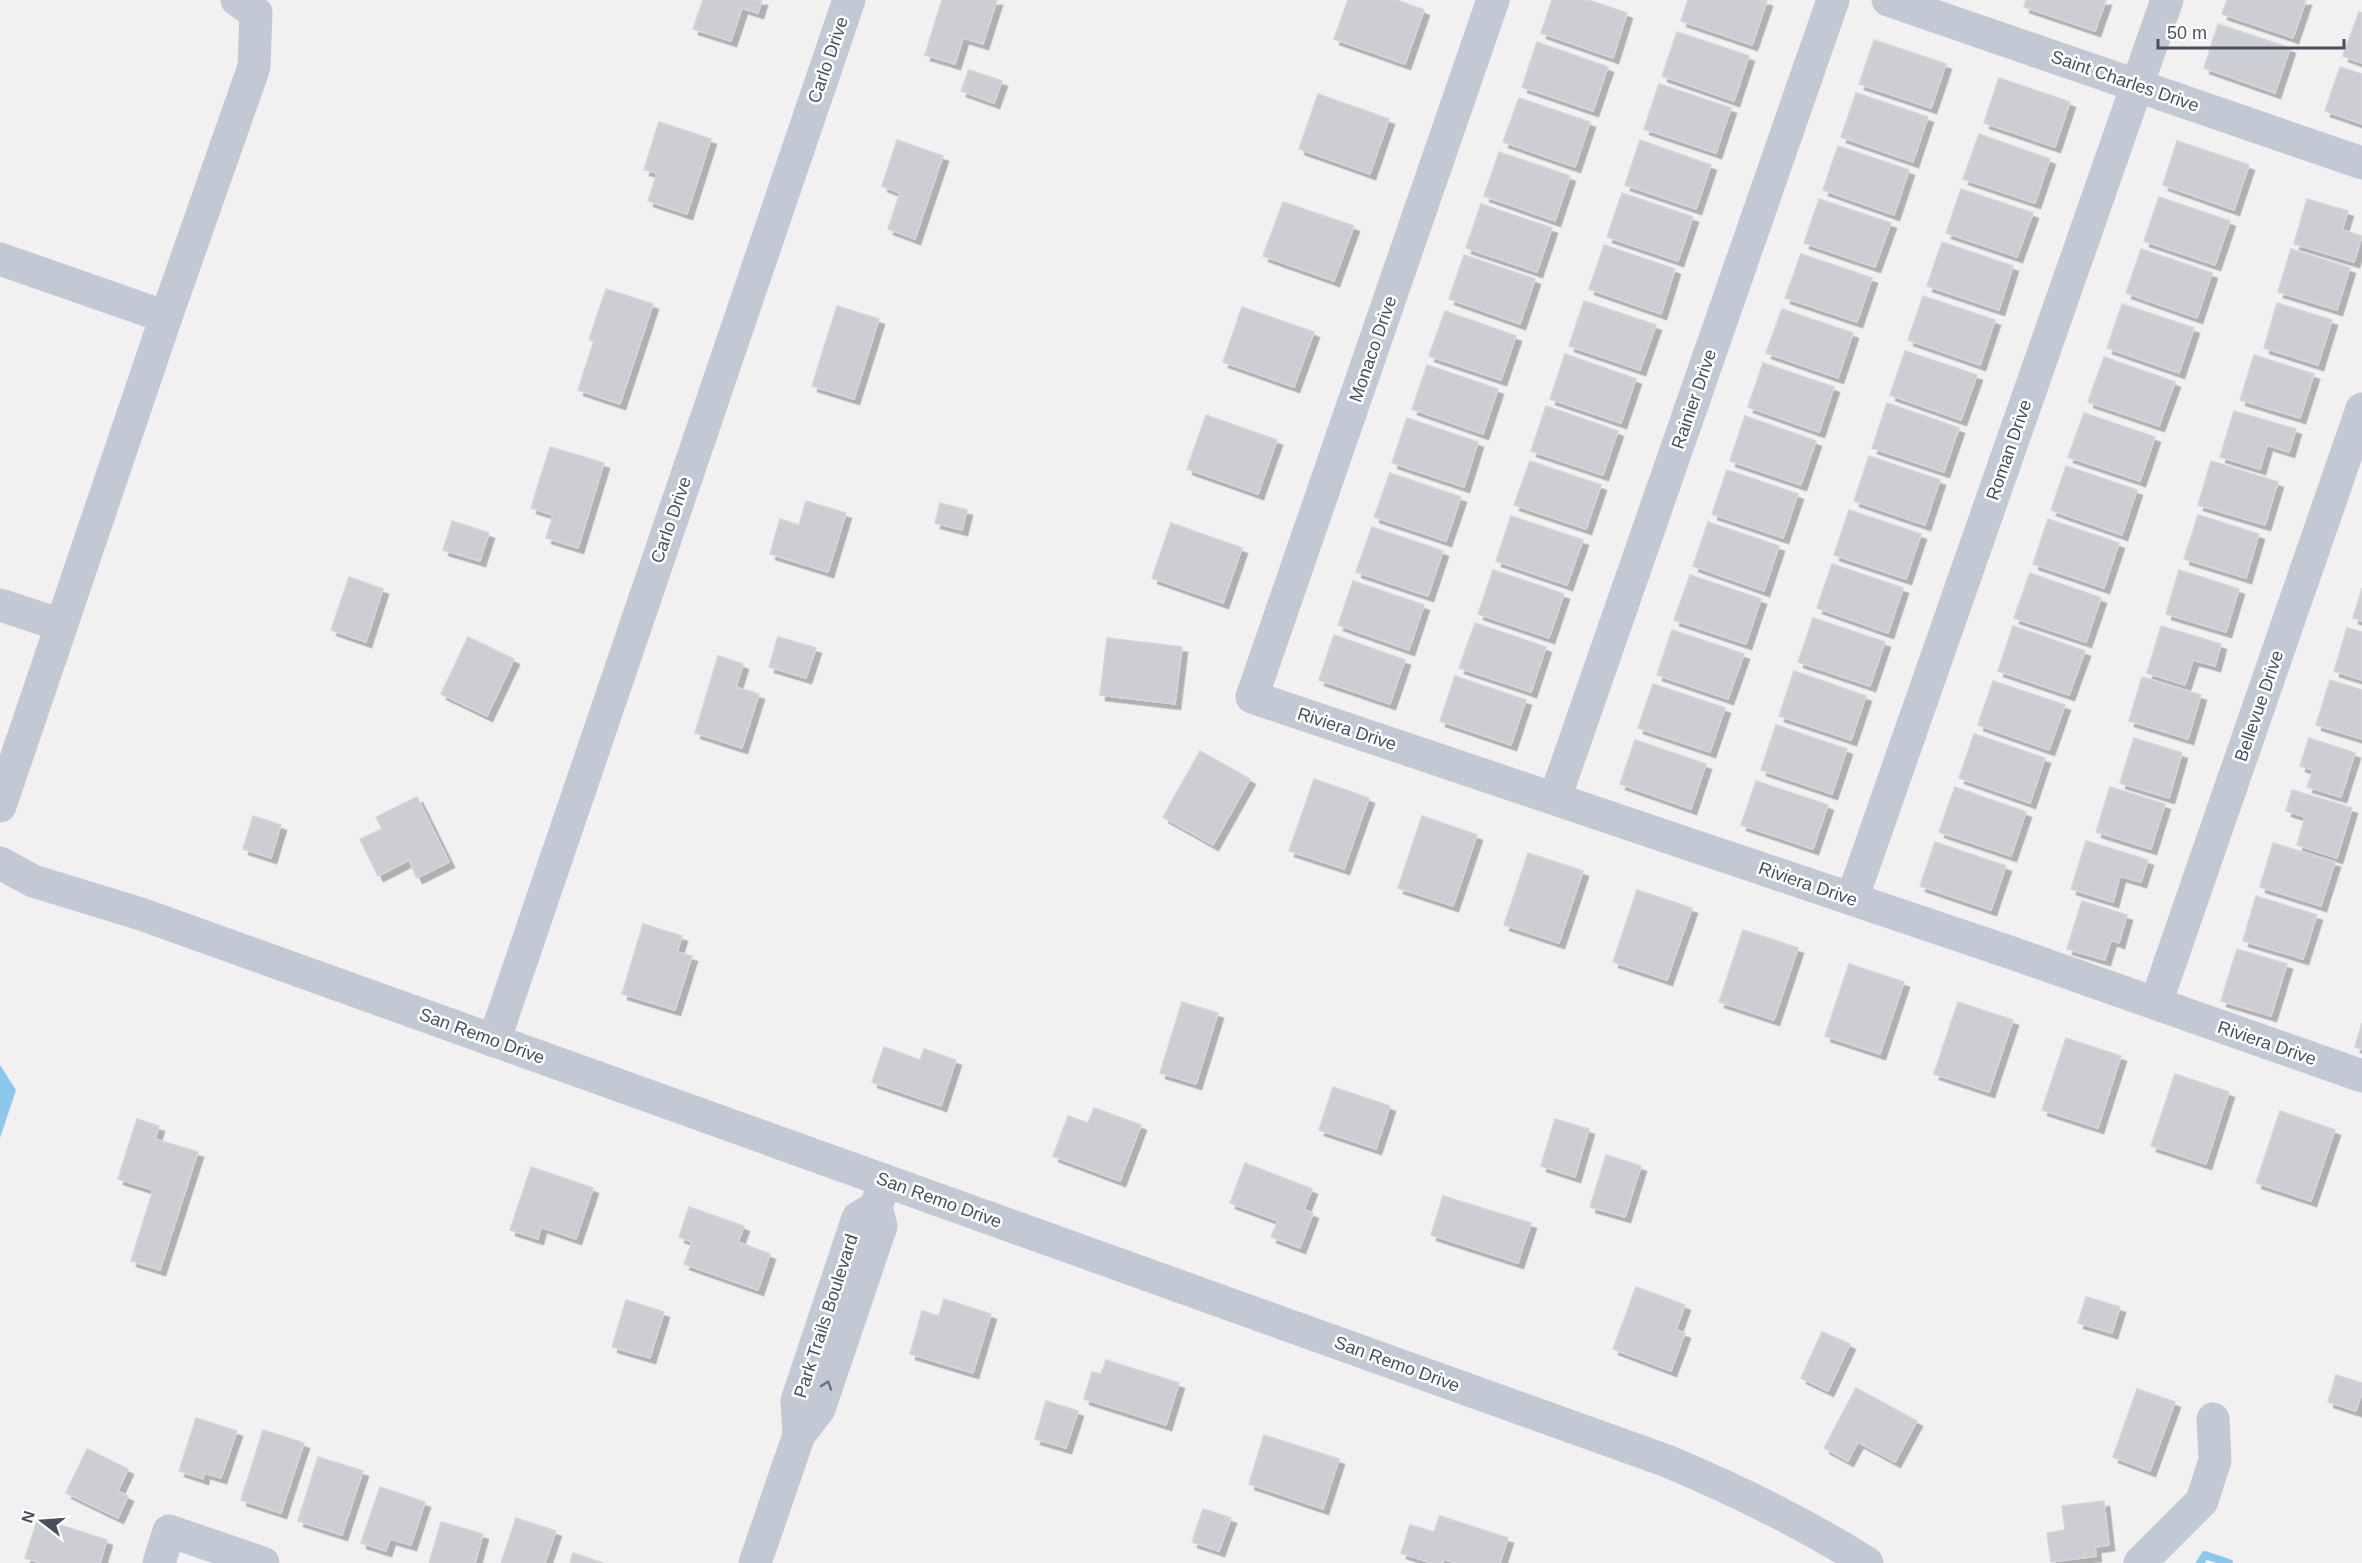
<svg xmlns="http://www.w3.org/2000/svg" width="2362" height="1563" font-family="Arial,sans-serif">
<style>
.water{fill:#8cc7ec}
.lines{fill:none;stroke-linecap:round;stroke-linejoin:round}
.stream{stroke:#8cc7ec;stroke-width:8}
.building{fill:#ccced4;stroke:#d4d4db;stroke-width:1.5;filter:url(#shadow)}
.minor{stroke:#c3c9d4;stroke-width:33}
.oneway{stroke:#6d7481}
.labels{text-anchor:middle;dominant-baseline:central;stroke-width:5;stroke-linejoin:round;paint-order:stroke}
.street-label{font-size:18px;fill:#484f5d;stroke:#fff}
</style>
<defs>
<filter id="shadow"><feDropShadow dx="5.5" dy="5.5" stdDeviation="0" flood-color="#0004"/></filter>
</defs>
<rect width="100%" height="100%" fill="#f2f0f0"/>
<!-- water -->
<path class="water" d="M 0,1065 L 16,1090 L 0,1138 Z"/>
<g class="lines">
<!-- stream -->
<path class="stream" d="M 2200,1563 L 2205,1555 L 2229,1563"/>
</g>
<!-- building -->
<g class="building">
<path d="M 703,0 L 762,0 L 758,13 L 742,8 L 731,41 L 693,29 Z"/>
<path d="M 942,0 L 997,0 L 983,44 L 963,38 L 955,64 L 925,55 Z"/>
<path d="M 1348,0 L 1397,0 L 1424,10 L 1405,64 L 1334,39 Z"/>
<path d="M 1552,0 L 1588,0 L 1627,13 L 1613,58 L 1541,33 Z"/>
<path d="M 1688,0 L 1765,0 L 1767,1 L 1752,45 L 1681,21 Z"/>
<path d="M 2026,0 L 2106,0 L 2095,31 L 2024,7 Z"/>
<path d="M 2227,0 L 2306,0 L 2293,38 L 2222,14 Z"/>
<path d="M 2359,12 L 2362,13 L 2362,63 L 2343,56 Z"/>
<path d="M 2218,24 L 2290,48 L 2275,93 L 2204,68 Z"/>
<path d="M 1677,32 L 1749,56 L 1734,101 L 1662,76 Z"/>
<path d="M 1874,40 L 1946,64 L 1931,108 L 1859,84 Z"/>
<path d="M 1537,42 L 1608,67 L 1593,111 L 1522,87 Z"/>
<path d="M 2340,67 L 2362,74 L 2362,124 L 2325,111 Z"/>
<path d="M 969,70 L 1002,81 L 994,103 L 961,91 Z"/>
<path d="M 1999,78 L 2070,102 L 2055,147 L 1984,123 Z"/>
<path d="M 1659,84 L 1731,108 L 1716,153 L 1644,129 Z"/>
<path d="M 1856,93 L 1928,117 L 1913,162 L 1841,137 Z"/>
<path d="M 1318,94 L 1389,119 L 1370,174 L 1299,149 Z"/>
<path d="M 1519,98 L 1590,122 L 1575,167 L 1503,142 Z"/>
<path d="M 659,122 L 711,139 L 687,214 L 648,201 L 657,173 L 644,170 Z"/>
<path d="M 1979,134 L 2050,159 L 2035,203 L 1963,179 Z"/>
<path d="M 897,140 L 943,156 L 915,239 L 888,229 L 900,193 L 882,186 Z"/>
<path d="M 1640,140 L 1711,165 L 1696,209 L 1625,185 Z"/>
<path d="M 2177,141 L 2249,165 L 2234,210 L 2163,185 Z"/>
<path d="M 1838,146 L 1909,170 L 1894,215 L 1823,190 Z"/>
<path d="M 1499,152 L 1570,176 L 1555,221 L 1484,196 Z"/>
<path d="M 1961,189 L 2033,213 L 2017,257 L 1946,233 Z"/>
<path d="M 1622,193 L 1693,217 L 1678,261 L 1607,237 Z"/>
<path d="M 2159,197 L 2230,221 L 2215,265 L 2144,241 Z"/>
<path d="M 1819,199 L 1891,223 L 1875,267 L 1804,243 Z"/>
<path d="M 2307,199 L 2348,211 L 2342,230 L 2362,236 L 2354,262 L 2294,244 Z"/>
<path d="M 1283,202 L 1354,226 L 1334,281 L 1263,256 Z"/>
<path d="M 1481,204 L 1552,228 L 1537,272 L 1466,248 Z"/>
<path d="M 1942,242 L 2013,266 L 1999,310 L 1927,286 Z"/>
<path d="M 1604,245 L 1675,269 L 1661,314 L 1589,289 Z"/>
<path d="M 2141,249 L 2212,273 L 2197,318 L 2126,293 Z"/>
<path d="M 2291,249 L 2350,268 L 2337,310 L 2278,292 Z"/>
<path d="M 1801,254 L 1872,278 L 1857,322 L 1785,298 Z"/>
<path d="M 1464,255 L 1535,279 L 1520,324 L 1449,299 Z"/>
<path d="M 606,289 L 653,304 L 620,404 L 578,390 L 594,341 L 589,340 Z"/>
<path d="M 1923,296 L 1995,320 L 1980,365 L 1908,340 Z"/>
<path d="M 1584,301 L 1656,325 L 1640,370 L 1569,346 Z"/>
<path d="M 2277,303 L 2332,320 L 2318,365 L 2264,348 Z"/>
<path d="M 2122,304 L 2194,328 L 2179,373 L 2107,348 Z"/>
<path d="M 837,306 L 879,319 L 854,399 L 812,386 Z"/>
<path d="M 1242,307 L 1314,332 L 1294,387 L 1223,362 Z"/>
<path d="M 1782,309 L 1853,333 L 1838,378 L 1766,353 Z"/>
<path d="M 1445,311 L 1516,336 L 1501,380 L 1429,356 Z"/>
<path d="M 1905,351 L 1977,375 L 1961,420 L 1890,395 Z"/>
<path d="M 1565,354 L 1636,379 L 1621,423 L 1550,399 Z"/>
<path d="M 2254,355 L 2314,374 L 2300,418 L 2240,400 Z"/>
<path d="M 2104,357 L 2175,382 L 2159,426 L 2088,402 Z"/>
<path d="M 1763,363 L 1834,387 L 1819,432 L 1748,407 Z"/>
<path d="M 1427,365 L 1498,389 L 1483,434 L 1412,409 Z"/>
<path d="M 1887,403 L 1959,428 L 1944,472 L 1872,448 Z"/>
<path d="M 1546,406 L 1618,431 L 1603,475 L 1531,451 Z"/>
<path d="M 2234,411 L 2296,429 L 2289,452 L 2267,445 L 2260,469 L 2220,457 Z"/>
<path d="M 2084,413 L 2155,437 L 2140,481 L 2068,457 Z"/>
<path d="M 1206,415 L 1277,440 L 1258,494 L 1187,469 Z"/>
<path d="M 1745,416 L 1816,441 L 1801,485 L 1730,461 Z"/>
<path d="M 1407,418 L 1478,442 L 1464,487 L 1392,463 Z"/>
<path d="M 550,447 L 604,463 L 578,548 L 546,538 L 553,515 L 531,508 Z"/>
<path d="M 1869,456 L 1940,480 L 1925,525 L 1854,501 Z"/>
<path d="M 1530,461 L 1601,485 L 1586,529 L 1514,505 Z"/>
<path d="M 2211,461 L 2278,482 L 2265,525 L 2198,505 Z"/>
<path d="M 2066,466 L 2137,490 L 2122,535 L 2051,510 Z"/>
<path d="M 1727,470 L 1798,494 L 1783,538 L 1712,514 Z"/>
<path d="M 1390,473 L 1461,497 L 1446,541 L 1374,517 Z"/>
<path d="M 806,501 L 846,513 L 828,572 L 770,554 L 780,519 L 799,525 Z"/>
<path d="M 940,503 L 967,510 L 962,530 L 935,523 Z"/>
<path d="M 1849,510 L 1921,534 L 1906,579 L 1834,555 Z"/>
<path d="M 2198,515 L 2259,534 L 2246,578 L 2184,559 Z"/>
<path d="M 1511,516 L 1583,540 L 1567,585 L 1496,561 Z"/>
<path d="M 2048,519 L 2119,543 L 2104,588 L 2033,564 Z"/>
<path d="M 452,521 L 489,533 L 480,561 L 443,550 Z"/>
<path d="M 1708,522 L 1779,546 L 1764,591 L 1693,566 Z"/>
<path d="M 1171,523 L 1242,548 L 1223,603 L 1152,578 Z"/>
<path d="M 1372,527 L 1443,551 L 1428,596 L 1356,572 Z"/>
<path d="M 1832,564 L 1903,588 L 1888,633 L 1817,608 Z"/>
<path d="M 1493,570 L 1564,594 L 1549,638 L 1478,614 Z"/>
<path d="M 2179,570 L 2239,589 L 2226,632 L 2166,614 Z"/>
<path d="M 2030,573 L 2101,598 L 2086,642 L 2014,618 Z"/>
<path d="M 1690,575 L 1761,599 L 1746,644 L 1674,620 Z"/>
<path d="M 349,577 L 383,589 L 366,642 L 331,630 Z"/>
<path d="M 1353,581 L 1424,605 L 1409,650 L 1338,625 Z"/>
<path d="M 2362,588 L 2362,621 L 2353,618 Z"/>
<path d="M 1813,618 L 1885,642 L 1870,686 L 1798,662 Z"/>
<path d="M 1475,623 L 1546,647 L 1531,692 L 1459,668 Z"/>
<path d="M 2013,626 L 2085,651 L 2069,695 L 1998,671 Z"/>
<path d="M 2161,626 L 2221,644 L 2215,666 L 2193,660 L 2185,685 L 2147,673 Z"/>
<path d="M 2347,628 L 2362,632 L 2362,680 L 2334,671 Z"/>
<path d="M 1672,630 L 1744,654 L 1728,699 L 1657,675 Z"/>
<path d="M 1334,635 L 1405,660 L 1390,704 L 1319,680 Z"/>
<path d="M 468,637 L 514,659 L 487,716 L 441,694 Z"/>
<path d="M 778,637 L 816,648 L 806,678 L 769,667 Z"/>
<path d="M 1107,638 L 1182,647 L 1175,704 L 1100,695 Z"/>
<path d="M 718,656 L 743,664 L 736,687 L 759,694 L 742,748 L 695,733 Z"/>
<path d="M 1794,671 L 1866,696 L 1851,740 L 1779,716 Z"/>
<path d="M 1455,676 L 1526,700 L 1511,745 L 1440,721 Z"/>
<path d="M 2142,677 L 2201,695 L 2188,739 L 2129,721 Z"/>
<path d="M 2330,680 L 2362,690 L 2362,739 L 2316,725 Z"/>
<path d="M 1993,681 L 2065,705 L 2049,750 L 1978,725 Z"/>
<path d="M 1653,684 L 1725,708 L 1710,752 L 1638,728 Z"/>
<path d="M 1776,725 L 1847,749 L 1832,794 L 1761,770 Z"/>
<path d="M 1974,734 L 2045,758 L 2030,803 L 1959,778 Z"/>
<path d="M 2134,738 L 2182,753 L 2169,798 L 2120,783 Z"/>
<path d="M 2309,738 L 2355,753 L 2341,797 L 2307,787 L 2313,770 L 2300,766 Z"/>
<path d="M 1635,740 L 1706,764 L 1691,809 L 1620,784 Z"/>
<path d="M 1200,751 L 1250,779 L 1213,845 L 1163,817 Z"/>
<path d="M 1314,779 L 1369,798 L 1344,869 L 1289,851 Z"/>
<path d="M 1756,781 L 1828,805 L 1813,849 L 1741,825 Z"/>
<path d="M 1955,787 L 2026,812 L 2011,856 L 1939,832 Z"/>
<path d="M 2110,787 L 2165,804 L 2151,849 L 2096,832 Z"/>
<path d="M 2292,790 L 2352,808 L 2337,858 L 2297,845 L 2305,817 L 2286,811 Z"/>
<path d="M 417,797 L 449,862 L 417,878 L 409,860 L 378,876 L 360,839 L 382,829 L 376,817 Z"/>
<path d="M 253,816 L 281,825 L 271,858 L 243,849 Z"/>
<path d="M 1422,816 L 1477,835 L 1453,906 L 1398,888 Z"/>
<path d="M 2086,841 L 2148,860 L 2141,882 L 2120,876 L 2113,902 L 2071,889 Z"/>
<path d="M 1935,842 L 2006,866 L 1991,910 L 1920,886 Z"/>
<path d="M 2273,843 L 2335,862 L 2321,906 L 2260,887 Z"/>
<path d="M 1528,853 L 1583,871 L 1559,943 L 1504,925 Z"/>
<path d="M 1637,890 L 1692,908 L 1667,980 L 1613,962 Z"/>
<path d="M 2256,896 L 2317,915 L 2303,959 L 2243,941 Z"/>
<path d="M 2082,901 L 2127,915 L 2119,943 L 2111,940 L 2105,960 L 2067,949 Z"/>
<path d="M 643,924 L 682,936 L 677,952 L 692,956 L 675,1010 L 622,994 Z"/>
<path d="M 1743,930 L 1798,948 L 1774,1020 L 1719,1002 Z"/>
<path d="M 2237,949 L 2287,964 L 2271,1016 L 2221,1001 Z"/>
<path d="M 1849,964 L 1904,982 L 1880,1054 L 1825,1036 Z"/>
<path d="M 1182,1002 L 1218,1013 L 1196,1084 L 1160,1073 Z"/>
<path d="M 1958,1002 L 2013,1020 L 1989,1092 L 1934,1074 Z"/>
<path d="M 2362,1023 L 2362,1049 L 2355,1047 Z"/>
<path d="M 2066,1038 L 2121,1056 L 2098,1128 L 2042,1110 Z"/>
<path d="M 884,1047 L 920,1060 L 924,1049 L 956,1060 L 941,1106 L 872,1082 Z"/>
<path d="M 2175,1074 L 2229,1092 L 2206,1164 L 2151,1146 Z"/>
<path d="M 1333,1087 L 1390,1106 L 1376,1149 L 1319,1130 Z"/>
<path d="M 1094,1108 L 1141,1125 L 1120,1181 L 1053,1156 L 1068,1116 L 1088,1123 Z"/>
<path d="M 2280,1111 L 2335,1130 L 2311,1201 L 2256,1183 Z"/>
<path d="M 137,1119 L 159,1126 L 155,1139 L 198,1152 L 160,1270 L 131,1261 L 153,1190 L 118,1179 Z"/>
<path d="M 1555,1119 L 1589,1129 L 1575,1177 L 1541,1166 Z"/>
<path d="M 1606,1155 L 1641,1166 L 1625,1217 L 1590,1207 Z"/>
<path d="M 1245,1163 L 1312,1189 L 1304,1210 L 1313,1213 L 1300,1248 L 1271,1237 L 1278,1221 L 1230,1203 Z"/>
<path d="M 531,1167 L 593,1188 L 576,1239 L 541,1227 L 538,1239 L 510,1230 Z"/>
<path d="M 1443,1196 L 1531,1223 L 1518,1263 L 1431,1235 Z"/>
<path d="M 689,1207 L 744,1226 L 738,1242 L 770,1254 L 758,1290 L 684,1264 L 692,1242 L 679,1237 Z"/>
<path d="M 1636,1287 L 1685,1305 L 1676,1330 L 1685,1333 L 1671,1371 L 1613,1349 Z"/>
<path d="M 2086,1297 L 2120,1307 L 2112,1333 L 2078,1323 Z"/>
<path d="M 944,1299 L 991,1314 L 973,1373 L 910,1354 L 922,1311 L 939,1316 Z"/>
<path d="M 626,1300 L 664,1312 L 650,1358 L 612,1347 Z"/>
<path d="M 1822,1332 L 1850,1344 L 1828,1391 L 1801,1378 Z"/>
<path d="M 1106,1360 L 1179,1383 L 1166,1425 L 1084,1399 L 1092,1372 L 1101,1374 Z"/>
<path d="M 2336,1375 L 2362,1383 L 2362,1392 L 2356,1411 L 2328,1402 Z"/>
<path d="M 1856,1388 L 1917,1421 L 1895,1462 L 1858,1442 L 1848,1461 L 1824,1448 Z"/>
<path d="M 2137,1389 L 2175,1402 L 2150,1471 L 2113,1457 Z"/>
<path d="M 1046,1401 L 1078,1411 L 1066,1448 L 1035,1439 Z"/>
<path d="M 196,1418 L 237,1431 L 221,1478 L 204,1473 L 203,1479 L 179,1471 Z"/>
<path d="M 263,1430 L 304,1443 L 281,1513 L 241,1500 Z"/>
<path d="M 1264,1435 L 1339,1459 L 1323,1509 L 1249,1484 Z"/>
<path d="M 87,1449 L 128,1469 L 118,1491 L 128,1496 L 118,1518 L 66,1493 Z"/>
<path d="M 318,1457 L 363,1471 L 342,1535 L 298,1521 Z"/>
<path d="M 380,1487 L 425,1502 L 411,1545 L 390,1539 L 386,1551 L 361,1543 Z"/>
<path d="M 2104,1501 L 2109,1545 L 2095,1547 L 2096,1556 L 2051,1562 L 2047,1533 L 2065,1530 L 2062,1506 Z"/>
<path d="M 1203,1509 L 1231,1518 L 1219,1551 L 1192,1542 Z"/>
<path d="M 1440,1516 L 1508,1538 L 1500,1563 L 1455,1563 L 1444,1559 L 1443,1563 L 1431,1563 L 1401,1553 L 1410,1525 L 1434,1532 Z"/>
<path d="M 38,1518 L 107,1540 L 100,1563 L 41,1563 L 25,1558 Z"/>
<path d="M 516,1518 L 556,1531 L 545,1563 L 501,1563 Z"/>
<path d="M 441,1522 L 483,1534 L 475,1563 L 429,1563 Z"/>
<path d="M 573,1553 L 603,1563 L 570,1563 Z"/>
</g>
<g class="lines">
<!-- minor -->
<g class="minor">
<path d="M 1493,0 L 1252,697 L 2009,952 L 2362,1076"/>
<path d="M 1888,0 L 2362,163"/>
<path d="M 0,259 L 166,317"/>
<path d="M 0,605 L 61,625"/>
<path d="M 1555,798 L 1833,0"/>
<path d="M 0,806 L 166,317 L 254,67 L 256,13 L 237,0"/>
<path d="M 0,863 L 33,881 L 141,914 L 1667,1461 C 1736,1490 1804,1523 1867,1563"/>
<path d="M 1852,899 L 2167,0"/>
<path d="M 2156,1003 L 2362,409"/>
<path d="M 494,1041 L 849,0"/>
<path d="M 799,1435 L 797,1401 L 858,1218 L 876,1207"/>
<path d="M 159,1563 L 169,1531 L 263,1563"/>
<path d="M 755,1563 L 799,1435 L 819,1409 L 881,1226 L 876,1207 L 885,1181"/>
<path d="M 2140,1563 L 2202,1501 L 2215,1460 L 2213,1419"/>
</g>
</g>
<!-- one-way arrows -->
<defs><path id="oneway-chevron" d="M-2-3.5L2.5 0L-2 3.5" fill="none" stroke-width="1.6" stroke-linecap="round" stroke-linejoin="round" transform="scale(1.5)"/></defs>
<use class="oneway" href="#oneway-chevron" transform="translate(827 1385) rotate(-71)"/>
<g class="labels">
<!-- street labels -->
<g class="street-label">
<text transform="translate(828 60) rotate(-71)">Carlo Drive</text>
<text transform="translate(2125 81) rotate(19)">Saint Charles Drive</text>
<text transform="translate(1373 349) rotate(-71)">Monaco Drive</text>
<text transform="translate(1694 399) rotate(-71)">Rainier Drive</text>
<text transform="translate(2009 450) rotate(-71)">Roman Drive</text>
<text transform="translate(671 520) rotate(-71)">Carlo Drive</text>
<text transform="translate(2259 706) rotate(-71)">Bellevue Drive</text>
<text transform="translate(1347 729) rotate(18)">Riviera Drive</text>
<text transform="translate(1808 884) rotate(19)">Riviera Drive</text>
<text transform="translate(482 1036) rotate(20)">San Remo Drive</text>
<text transform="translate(2267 1043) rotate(19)">Riviera Drive</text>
<text transform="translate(939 1200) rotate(20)">San Remo Drive</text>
<text transform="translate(826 1316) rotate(-72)">Park Trails Boulevard</text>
<text transform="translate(1397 1364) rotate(20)">San Remo Drive</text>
</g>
</g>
<!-- north arrow -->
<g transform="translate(42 1521) rotate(287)" stroke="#ffffff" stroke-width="4.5" paint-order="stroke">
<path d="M0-4.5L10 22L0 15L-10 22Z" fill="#484f5d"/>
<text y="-9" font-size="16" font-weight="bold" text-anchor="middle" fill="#484f5d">N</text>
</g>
<!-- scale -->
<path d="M2158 39v9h186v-9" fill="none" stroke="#484f5d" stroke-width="3"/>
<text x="2167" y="39" font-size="18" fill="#484f5d" stroke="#ffffff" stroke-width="4.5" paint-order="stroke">50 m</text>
</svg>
